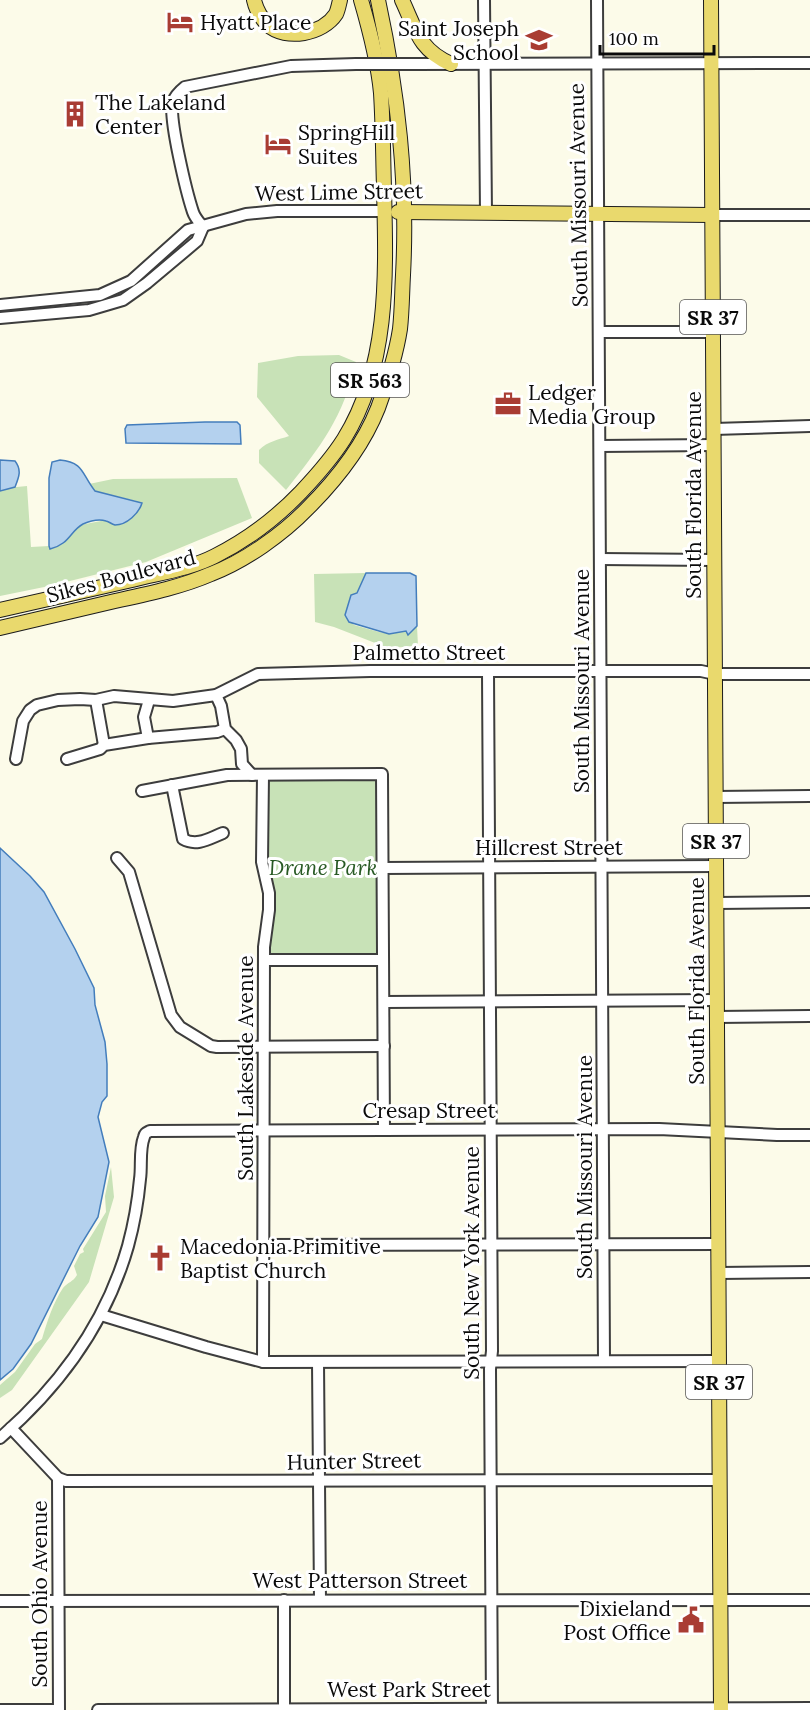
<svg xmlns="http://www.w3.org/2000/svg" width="810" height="1710" font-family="Lora,serif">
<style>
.green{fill:#c8e2b7}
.water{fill:#b4d1ee;stroke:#437dbc;stroke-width:1.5}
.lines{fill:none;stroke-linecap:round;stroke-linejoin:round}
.minor-casing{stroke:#3d3d3d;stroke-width:14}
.major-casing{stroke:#1b1b1b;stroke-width:16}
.minor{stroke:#fff;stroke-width:10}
.major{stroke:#e9d96d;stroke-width:14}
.minor-bridge-casing{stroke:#3d3d3d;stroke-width:14;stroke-linecap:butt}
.minor-bridge{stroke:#fff;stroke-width:10}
.labels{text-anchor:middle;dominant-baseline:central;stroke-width:6;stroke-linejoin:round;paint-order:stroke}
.shield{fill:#fff;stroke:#545454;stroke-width:1.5}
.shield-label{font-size:20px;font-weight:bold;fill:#0a0a0a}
.poi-label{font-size:21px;fill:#0a0a0a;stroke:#fff;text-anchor:start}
.street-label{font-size:21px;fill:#0a0a0a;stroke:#fff}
.park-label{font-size:21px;font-style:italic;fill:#275923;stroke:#fff}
</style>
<rect width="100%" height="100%" fill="#fcfbe9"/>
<!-- green -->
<g class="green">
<path d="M 339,355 L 356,362 C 343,418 321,446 286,490 L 259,463 L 259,450 C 268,441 278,440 289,436 L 257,397 L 258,363 L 298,356 Z"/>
<path d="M 237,478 L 252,518 L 146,562 L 54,585 L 0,596 L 0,491 L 7,488 L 27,486 L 31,547 L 49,546 L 51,548 L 80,525 L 101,521 L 136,501 L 95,491 L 89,484 L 113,479 Z"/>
<path d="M 366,573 L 357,593 L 351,595 L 345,615 L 354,625 L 379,632 L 389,634 L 406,631 L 408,635 L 417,626 L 418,646 L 388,648 L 334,627 L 315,622 L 314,574 Z"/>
<path d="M 376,778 L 379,955 L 270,955 L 268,779 Z"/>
<path d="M 111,1167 L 114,1197 L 89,1282 L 12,1390 L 0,1398 L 0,1385 L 15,1372 L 35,1344 L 42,1339 C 47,1322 53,1303 63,1288 C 68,1282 73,1282 77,1275 L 74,1266 L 80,1254 L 84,1252 L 83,1249 L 106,1212 L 105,1196 Z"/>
</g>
<!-- water -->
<g class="water">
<path d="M 205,422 L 237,422 L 240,425 L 241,444 L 126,443 L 125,429 L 127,425 Z"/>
<path d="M 0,460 L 15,461 C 22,470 19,477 15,487 L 0,491 Z"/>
<path d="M 60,460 C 84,462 82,475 95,491 L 142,503 C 139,513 127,525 115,525 C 111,524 110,522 106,521 C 99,519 90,521 83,524 C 70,531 70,544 50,549 L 49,546 L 49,478 L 52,462 Z"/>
<path d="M 366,573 L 410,573 L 416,576 L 417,626 L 408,635 L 406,631 L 389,634 L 349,622 L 345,615 L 351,595 L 357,593 Z"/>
<path d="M 0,848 L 30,876 L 44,892 L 75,949 L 94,988 L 95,1005 L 105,1042 L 107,1064 L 107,1096 L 102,1102 L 98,1117 L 109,1162 L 98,1217 L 80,1246 L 31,1344 L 13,1369 L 0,1380 Z"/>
</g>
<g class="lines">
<!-- minor casing -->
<g class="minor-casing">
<g id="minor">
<path d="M 484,0 L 486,213"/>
<path d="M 597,0 L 604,1361"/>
<path d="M 413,64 L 810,63"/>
<path d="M 712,215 L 810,215"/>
<path d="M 203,227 C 199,222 195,218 193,212 C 187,194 168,117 173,102 C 175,96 180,91 185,87 L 291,66 L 356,64"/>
<path d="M 0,305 L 100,295 L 131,281 L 188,230 L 246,214 L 277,211 L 384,211"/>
<path d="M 0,318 L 89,310 L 123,300 L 147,283 L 197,241 L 203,227"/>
<path d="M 599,332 L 713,332"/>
<path d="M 714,429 L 810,426"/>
<path d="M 600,446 L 714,445"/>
<path d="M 600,559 L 714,560"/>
<path d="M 488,672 L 492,1351 L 490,1369 L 492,1710"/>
<path d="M 216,695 L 221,706 L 225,729 L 236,740 L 241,749 L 242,764 L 252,775"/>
<path d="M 96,700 L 104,745"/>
<path d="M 148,738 L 144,717 L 149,700"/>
<path d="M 16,759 L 23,721 L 30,710 L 37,705 L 58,700 L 80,699 L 96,700 L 114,696 L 173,701 L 216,695 L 258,674 L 370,671 L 701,671 L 715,674 L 810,674"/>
<path d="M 67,759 L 100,749 L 104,745 L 148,738 L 217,732 L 225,729"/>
<path d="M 172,785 L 183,839 C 197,847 210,838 223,833"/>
<path d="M 142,791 L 227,775 L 382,774 L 384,1130"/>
<path d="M 715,797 L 810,796"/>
<path d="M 117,858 L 129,872 L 171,1015 L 180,1027 L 211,1046 L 217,1047 L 384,1046"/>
<path d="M 382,868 L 716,866"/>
<path d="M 717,903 L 810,902"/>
<path d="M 265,960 L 383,960"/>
<path d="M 384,1002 L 717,1000"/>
<path d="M 717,1017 L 810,1016"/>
<path d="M 263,1245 L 718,1244"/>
<path d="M 719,1273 L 810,1272"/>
<path d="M 101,1315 L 206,1347 L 263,1362 L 719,1361"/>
<path d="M 263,1362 L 264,947 L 269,910 L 269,893 L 262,862 L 263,775"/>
<path d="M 318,1362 L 320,1600"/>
<path d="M 11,1428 L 58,1478 L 66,1481 L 719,1480"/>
<path d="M 0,1438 C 60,1386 106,1323 128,1246 C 134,1224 138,1201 140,1179 C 142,1166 139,1150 144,1137 C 145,1133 146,1133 150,1131 L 659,1129 L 777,1135 L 810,1135"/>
<path d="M 58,1478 L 59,1710"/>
<path d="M 284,1600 L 284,1710"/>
<path d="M 0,1601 L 810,1600"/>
<path d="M 0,1710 L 54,1710"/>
<path d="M 98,1710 L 810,1708"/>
</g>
</g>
<!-- major casing -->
<g class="major-casing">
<g id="major">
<path d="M 254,0 C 256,9 261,18 268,25 C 286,41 323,34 336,14 C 338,10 339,4 340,0"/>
<path d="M 402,0 C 416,30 419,50 451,64"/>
<path d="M 711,0 L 721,1710"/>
<path d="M 398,212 L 712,215"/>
<path d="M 0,610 C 44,600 88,590 132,580 C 159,573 190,569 215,556 C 247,540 276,518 301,492 C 317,475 332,458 344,439 C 390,365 386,272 384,188 C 383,156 383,124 381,93 C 378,61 370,31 361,0"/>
<path d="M 0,628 C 38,619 77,610 115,601 C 147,594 181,587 211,574 C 245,561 283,534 308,508 C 336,480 363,446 378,408 C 387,383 396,355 400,329 C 402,311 402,293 403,275 C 408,180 398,93 378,0"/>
</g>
</g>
<!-- minor -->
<use href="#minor" class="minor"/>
<!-- major -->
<use href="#major" class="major"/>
<!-- minor-bridge casing -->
<g class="minor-bridge-casing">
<path id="minor-bridge" d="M 356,64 L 413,64"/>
</g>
<!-- minor-bridge -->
<use href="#minor-bridge" class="minor-bridge"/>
</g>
<!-- icons -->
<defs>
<g id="hotel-bare" transform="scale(2.07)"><path d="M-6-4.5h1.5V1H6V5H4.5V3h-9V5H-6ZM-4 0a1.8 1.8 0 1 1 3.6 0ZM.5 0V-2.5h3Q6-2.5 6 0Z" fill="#a93c33" stroke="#fff" stroke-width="2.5" paint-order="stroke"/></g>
<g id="school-bare" transform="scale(2.07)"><path d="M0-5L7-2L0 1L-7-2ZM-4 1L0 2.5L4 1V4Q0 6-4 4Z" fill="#a93c33" stroke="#fff" stroke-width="2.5" paint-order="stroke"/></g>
<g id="building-bare" transform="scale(2.07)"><path d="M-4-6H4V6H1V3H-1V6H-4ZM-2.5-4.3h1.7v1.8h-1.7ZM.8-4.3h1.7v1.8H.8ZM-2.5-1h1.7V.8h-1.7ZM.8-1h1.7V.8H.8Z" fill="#a93c33" stroke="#fff" stroke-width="2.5" paint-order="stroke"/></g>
<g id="office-bare" transform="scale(2.07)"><path d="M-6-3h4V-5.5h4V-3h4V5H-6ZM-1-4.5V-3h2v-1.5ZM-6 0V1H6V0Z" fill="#a93c33" stroke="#fff" stroke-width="2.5" paint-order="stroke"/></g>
<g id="church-bare" transform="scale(2.07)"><path d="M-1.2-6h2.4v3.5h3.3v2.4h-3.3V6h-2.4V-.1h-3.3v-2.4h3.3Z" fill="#a93c33" stroke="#fff" stroke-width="2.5" paint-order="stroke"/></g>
<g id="civic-bare" transform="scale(2.07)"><path d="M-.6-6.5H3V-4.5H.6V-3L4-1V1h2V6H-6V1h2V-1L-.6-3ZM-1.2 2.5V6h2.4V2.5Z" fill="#a93c33" stroke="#fff" stroke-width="2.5" paint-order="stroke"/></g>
</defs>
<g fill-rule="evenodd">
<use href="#hotel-bare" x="180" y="22"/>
<use href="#school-bare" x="539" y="40"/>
<use href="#building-bare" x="75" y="114"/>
<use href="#hotel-bare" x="278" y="144"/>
<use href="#office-bare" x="508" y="404"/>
<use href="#church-bare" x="160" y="1258"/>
<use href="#civic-bare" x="691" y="1620"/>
</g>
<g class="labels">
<!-- shield labels -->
<g class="shield">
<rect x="680" y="300" width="66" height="34" rx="4.5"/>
<rect x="331" y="363" width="78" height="34" rx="4.5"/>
<rect x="683" y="824" width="66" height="34" rx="4.5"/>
<rect x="686" y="1365" width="66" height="34" rx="4.5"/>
</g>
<g class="shield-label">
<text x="713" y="317">SR 37</text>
<text x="370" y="380">SR 563</text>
<text x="716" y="841">SR 37</text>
<text x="719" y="1382">SR 37</text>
</g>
<!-- poi labels -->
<g class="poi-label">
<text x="200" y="22">Hyatt Place</text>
<text x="519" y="28" text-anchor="end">Saint Joseph<tspan x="519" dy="24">School</tspan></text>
<text x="95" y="102">The Lakeland<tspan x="95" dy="24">Center</tspan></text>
<text x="298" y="132">SpringHill<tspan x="298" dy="24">Suites</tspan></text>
<text x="528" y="392">Ledger<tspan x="528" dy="24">Media Group</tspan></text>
<text x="180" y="1246">Macedonia Primitive<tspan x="180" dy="24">Baptist Church</tspan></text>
<text x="671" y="1608" text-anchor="end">Dixieland<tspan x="671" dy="24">Post Office</tspan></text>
</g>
<!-- street labels -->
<g class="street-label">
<text transform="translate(339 192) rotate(-1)">West Lime Street</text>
<text transform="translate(578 195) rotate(-91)">South Missouri Avenue</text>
<text transform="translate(693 495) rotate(-90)">South Florida Avenue</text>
<text transform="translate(121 576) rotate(-15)">Sikes Boulevard</text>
<text x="429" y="652">Palmetto Street</text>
<text transform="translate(581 681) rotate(-90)">South Missouri Avenue</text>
<text x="549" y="847">Hillcrest Street</text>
<text transform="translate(696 981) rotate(-90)">South Florida Avenue</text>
<text transform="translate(245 1068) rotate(-90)">South Lakeside Avenue</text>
<text x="429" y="1110">Cresap Street</text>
<text transform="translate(584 1167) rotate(-90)">South Missouri Avenue</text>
<text transform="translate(471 1263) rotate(-90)">South New York Avenue</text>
<text transform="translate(354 1461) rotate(-1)">Hunter Street</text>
<text x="360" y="1580">West Patterson Street</text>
<text transform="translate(39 1594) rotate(-90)">South Ohio Avenue</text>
<text x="409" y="1689">West Park Street</text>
</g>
<!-- park labels -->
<g class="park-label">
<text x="323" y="867">Drane Park</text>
</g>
</g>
<!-- scale -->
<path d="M600 45v9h114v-9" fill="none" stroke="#0a0a0a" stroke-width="3"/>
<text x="609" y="45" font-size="18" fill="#0a0a0a" stroke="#ffffff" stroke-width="4.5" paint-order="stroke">100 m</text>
</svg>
